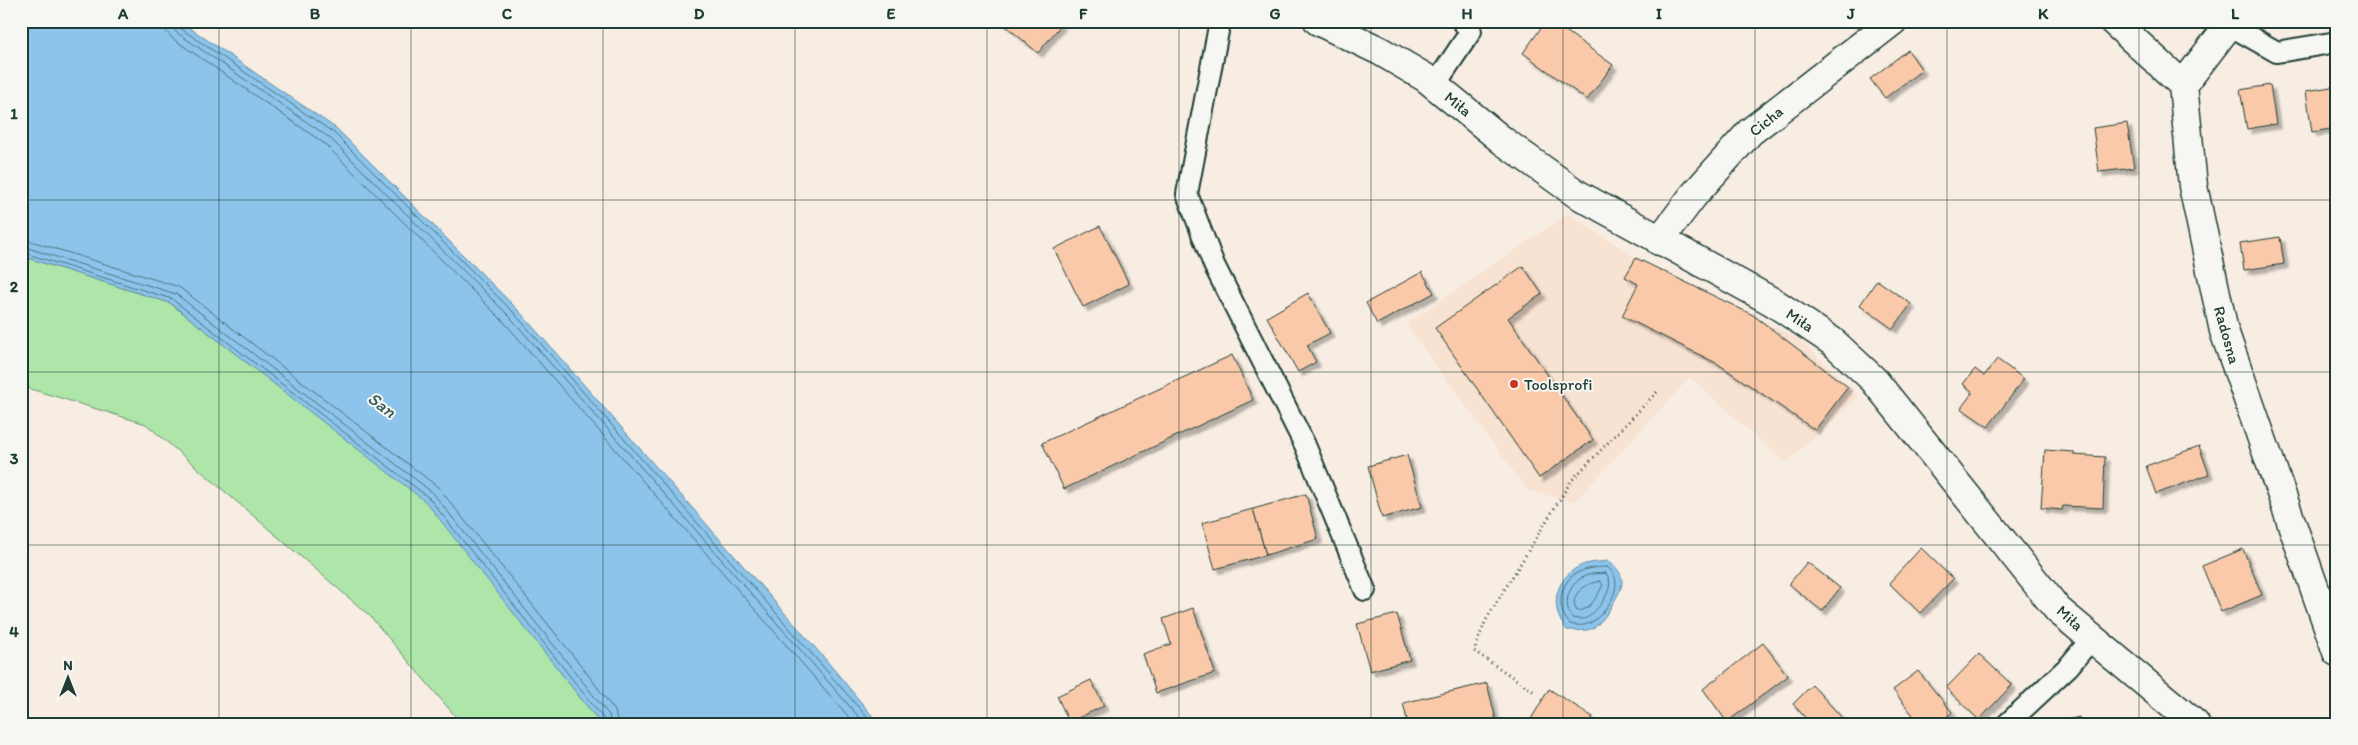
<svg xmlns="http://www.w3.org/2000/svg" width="2358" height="745" font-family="Itim,sans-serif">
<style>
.built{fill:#f8e2d2}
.green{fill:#aee6a9;stroke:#66926e}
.water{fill:#8dc4eb;stroke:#618ea2}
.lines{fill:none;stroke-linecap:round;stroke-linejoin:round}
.shore{stroke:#4b737d;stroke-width:1}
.building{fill:#fac9a9;stroke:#1f3d34;filter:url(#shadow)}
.lane-casing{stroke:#1f3d34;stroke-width:24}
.street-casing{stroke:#1f3d34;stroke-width:31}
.path{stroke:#1f3d34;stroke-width:3;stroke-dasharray:1 4;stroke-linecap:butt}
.lane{stroke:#f6f6f2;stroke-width:20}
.street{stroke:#f6f6f2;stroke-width:28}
.grid{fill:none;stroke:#1f3d34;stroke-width:1;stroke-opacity:0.55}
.poi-dot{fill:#c8321e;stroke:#f6f6f2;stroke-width:2}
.labels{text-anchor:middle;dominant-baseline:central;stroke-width:4;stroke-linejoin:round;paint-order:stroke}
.street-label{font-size:16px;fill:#1f3d34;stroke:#f6f6f2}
.poi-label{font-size:16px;fill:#1f3d34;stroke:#f6f6f2;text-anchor:start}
.water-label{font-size:18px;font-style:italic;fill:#355859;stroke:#f6f6f2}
.neatline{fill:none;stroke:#1f3d34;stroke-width:2}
.grid-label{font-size:16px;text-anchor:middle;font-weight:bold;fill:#1f3d34}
</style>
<defs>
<filter id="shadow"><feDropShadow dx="4.5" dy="4.5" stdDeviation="1" flood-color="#0004"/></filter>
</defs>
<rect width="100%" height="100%" fill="#f7ede3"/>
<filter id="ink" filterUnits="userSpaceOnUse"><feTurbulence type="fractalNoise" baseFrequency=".02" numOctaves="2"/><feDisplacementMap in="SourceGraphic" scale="10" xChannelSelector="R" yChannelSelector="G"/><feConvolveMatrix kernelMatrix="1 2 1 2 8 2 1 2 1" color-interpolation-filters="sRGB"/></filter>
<g filter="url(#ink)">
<!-- built -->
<path class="built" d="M 1568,214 L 1636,258 L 1798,338 L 1859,397 L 1785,463 L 1690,377 L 1574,502 L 1527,490 L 1406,324 Z"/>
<!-- green -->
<path class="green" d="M 21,256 L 170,303 L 427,502 L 601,724 L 462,724 L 369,615 L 146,424 L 21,386 Z"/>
<!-- water -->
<g class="water">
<path d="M 21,21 L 181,22 L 337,129 L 518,310 L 826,660 L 879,724 L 601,724 L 426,502 L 170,303 L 21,256 Z"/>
<path d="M 1608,561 C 1629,576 1623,587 1612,605 C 1608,613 1602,621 1595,627 C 1587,632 1576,630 1567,630 C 1547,607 1556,574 1585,564 C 1592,562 1601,562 1608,561 Z"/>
</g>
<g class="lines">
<!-- shore -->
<g class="shore">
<path d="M 164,21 L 166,31 L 172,38 L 325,144 L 504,322 L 855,724"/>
<path d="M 171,21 L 176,32 L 330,138 L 510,317 L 865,724"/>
<path d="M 178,21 L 180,28 L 334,133 L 514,313 L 873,724"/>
<path d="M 21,238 L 179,287 L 438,487 L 583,668 L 615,711 L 618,724"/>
<path d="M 21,246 L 176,294 L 433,493 L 609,715 L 611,724"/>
<path d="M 21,252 L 172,299 L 429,498 L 604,719 L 604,724"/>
<path d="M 1607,567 C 1628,581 1608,611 1592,622 C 1586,626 1577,626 1570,624 C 1558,612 1558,591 1570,578 C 1579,569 1595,567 1607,567 Z"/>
<path d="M 1605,573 C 1619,583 1599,610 1588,617 C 1584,620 1577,619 1572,618 C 1561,602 1570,581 1588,575 C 1593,573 1600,574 1605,573 Z"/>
<path d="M 1600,581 L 1603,585 C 1597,595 1591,611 1577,611 C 1567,595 1586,583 1600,581 Z"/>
</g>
</g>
<!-- building -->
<g class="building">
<path d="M 1000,21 L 1056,21 L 1061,25 L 1038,53 Z"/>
<path d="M 1546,21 L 1552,21 L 1613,65 L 1587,100 L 1523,53 Z"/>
<path d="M 1908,50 L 1922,70 L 1885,98 L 1870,79 Z"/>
<path d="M 2270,85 L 2276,124 L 2247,129 L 2240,90 Z"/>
<path d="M 2337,86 L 2337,128 L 2312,132 L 2306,91 Z"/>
<path d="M 2127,123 L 2134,168 L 2099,172 L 2093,128 Z"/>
<path d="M 1100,226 L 1129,284 L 1083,307 L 1054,249 Z"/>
<path d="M 2280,237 L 2284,264 L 2244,270 L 2240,243 Z"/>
<path d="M 1636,258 L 1753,315 L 1848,387 L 1815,430 L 1718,364 L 1622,316 L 1638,284 L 1625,277 Z"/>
<path d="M 1523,266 L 1542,294 L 1508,318 L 1593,440 L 1539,478 L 1435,328 Z"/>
<path d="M 1422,272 L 1434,293 L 1377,324 L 1366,303 Z"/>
<path d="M 1877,280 L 1911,304 L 1893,329 L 1860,305 Z"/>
<path d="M 1308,293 L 1330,333 L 1307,345 L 1316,362 L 1298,372 L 1267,317 Z"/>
<path d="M 1232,355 L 1253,400 L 1064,489 L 1042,443 Z"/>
<path d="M 1997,359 L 2024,379 L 1988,427 L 1961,408 L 1973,392 L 1963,384 L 1975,369 L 1984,376 Z"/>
<path d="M 2199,446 L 2209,474 L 2156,494 L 2146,466 Z"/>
<path d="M 2045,450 L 2074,452 L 2074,455 L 2105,457 L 2103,508 L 2063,506 L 2062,510 L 2041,508 Z"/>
<path d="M 1407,455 L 1422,507 L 1382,518 L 1368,466 Z"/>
<path d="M 1306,494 L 1318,539 L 1266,555 L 1253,509 Z"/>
<path d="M 1253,509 L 1266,555 L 1215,569 L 1202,523 Z"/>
<path d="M 1921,548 L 1953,579 L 1920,613 L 1889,583 Z"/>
<path d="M 2243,549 L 2262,595 L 2221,612 L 2202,566 Z"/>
<path d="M 1807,562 L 1840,588 L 1822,611 L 1789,584 Z"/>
<path d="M 1193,608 L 1215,673 L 1156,693 L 1143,654 L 1171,644 L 1163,619 Z"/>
<path d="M 1397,614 L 1410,660 L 1370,671 L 1357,624 Z"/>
<path d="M 1763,643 L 1788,676 L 1727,722 L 1703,689 Z"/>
<path d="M 1979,654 L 2012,685 L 1979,720 L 1946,688 Z"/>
<path d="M 1918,671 L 1952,712 L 1939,724 L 1920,724 L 1893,690 Z"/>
<path d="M 1091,680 L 1104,706 L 1069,722 L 1057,696 Z"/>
<path d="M 1487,683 L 1497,724 L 1408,724 L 1403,703 Z"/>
<path d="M 1812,685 L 1844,720 L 1839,724 L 1811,724 L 1793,704 Z"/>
<path d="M 1549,689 L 1593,717 L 1585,724 L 1528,724 Z"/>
<path d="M 2079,717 L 2080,724 L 2055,724 L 2055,723 Z"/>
</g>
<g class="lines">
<!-- lane casing -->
<g class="lane-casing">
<g id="lane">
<path d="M 1220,21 L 1187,194 L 1214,265 L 1305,445 L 1365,590"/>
<path d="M 2229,25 L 2277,52 L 2337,42"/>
<path d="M 1435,85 L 1471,31 L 1462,21"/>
<path d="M 2007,724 L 2069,666 L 2092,638"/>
</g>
</g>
<!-- street casing -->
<g class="street-casing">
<g id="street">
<path d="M 1318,21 L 1380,51 L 1426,78 L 1503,141 L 1577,194 L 1773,302 L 1833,342 L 1874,380 L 2058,610 L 2195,724"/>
<path d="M 2113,21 L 2183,85"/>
<path d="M 2232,21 L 2183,85 L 2193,186 L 2224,331 L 2337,652"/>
<path d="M 1659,241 L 1693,196 L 1750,132 L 1893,21"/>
</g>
</g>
<!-- path -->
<path class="path" d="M 1533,691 L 1474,651 L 1486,620 L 1571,481 L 1657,392"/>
<!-- lane -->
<use href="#lane" class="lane"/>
<!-- street -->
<use href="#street" class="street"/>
</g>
</g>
<!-- grid -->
<path class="grid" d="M 219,21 L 219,724M 411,21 L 411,724M 603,21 L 603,724M 795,21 L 795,724M 987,21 L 987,724M 1179,21 L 1179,724M 1371,21 L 1371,724M 1563,21 L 1563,724M 1755,21 L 1755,724M 1947,21 L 1947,724M 2139,21 L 2139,724M 21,200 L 2337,200M 21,372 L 2337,372M 21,545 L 2337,545"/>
<!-- markers -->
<circle class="poi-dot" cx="1514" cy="384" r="5"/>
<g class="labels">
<!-- street labels -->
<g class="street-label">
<text transform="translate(1458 104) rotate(39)">Miła</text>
<text transform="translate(1766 121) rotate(-39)">Cicha</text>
<text transform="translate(1800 320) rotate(34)">Miła</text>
<text transform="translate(2227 335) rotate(74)">Radosna</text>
<text transform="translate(2070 618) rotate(42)">Miła</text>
</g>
<!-- poi labels -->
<g class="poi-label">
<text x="1524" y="384">Toolsprofi</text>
</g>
<!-- water labels -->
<g class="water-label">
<text transform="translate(382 405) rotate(37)">San</text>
</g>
</g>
<!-- margin -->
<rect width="2358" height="745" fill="none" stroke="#f6f6f2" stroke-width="55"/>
<!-- north arrow -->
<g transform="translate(68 678)" stroke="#f6f6f2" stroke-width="4" paint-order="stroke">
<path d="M0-4L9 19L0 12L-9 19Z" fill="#1f3d34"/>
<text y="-8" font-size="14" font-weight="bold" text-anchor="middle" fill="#1f3d34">N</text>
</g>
<rect x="28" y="28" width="2302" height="690" class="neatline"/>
<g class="grid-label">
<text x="123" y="19">A</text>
<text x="315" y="19">B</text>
<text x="507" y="19">C</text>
<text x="699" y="19">D</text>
<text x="891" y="19">E</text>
<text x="1083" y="19">F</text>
<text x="1275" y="19">G</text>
<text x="1467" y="19">H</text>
<text x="1659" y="19">I</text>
<text x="1851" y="19">J</text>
<text x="2043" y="19">K</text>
<text x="2235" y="19">L</text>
<text x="14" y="119">1</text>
<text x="14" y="292">2</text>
<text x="14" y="464">3</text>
<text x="14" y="637">4</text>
</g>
</svg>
